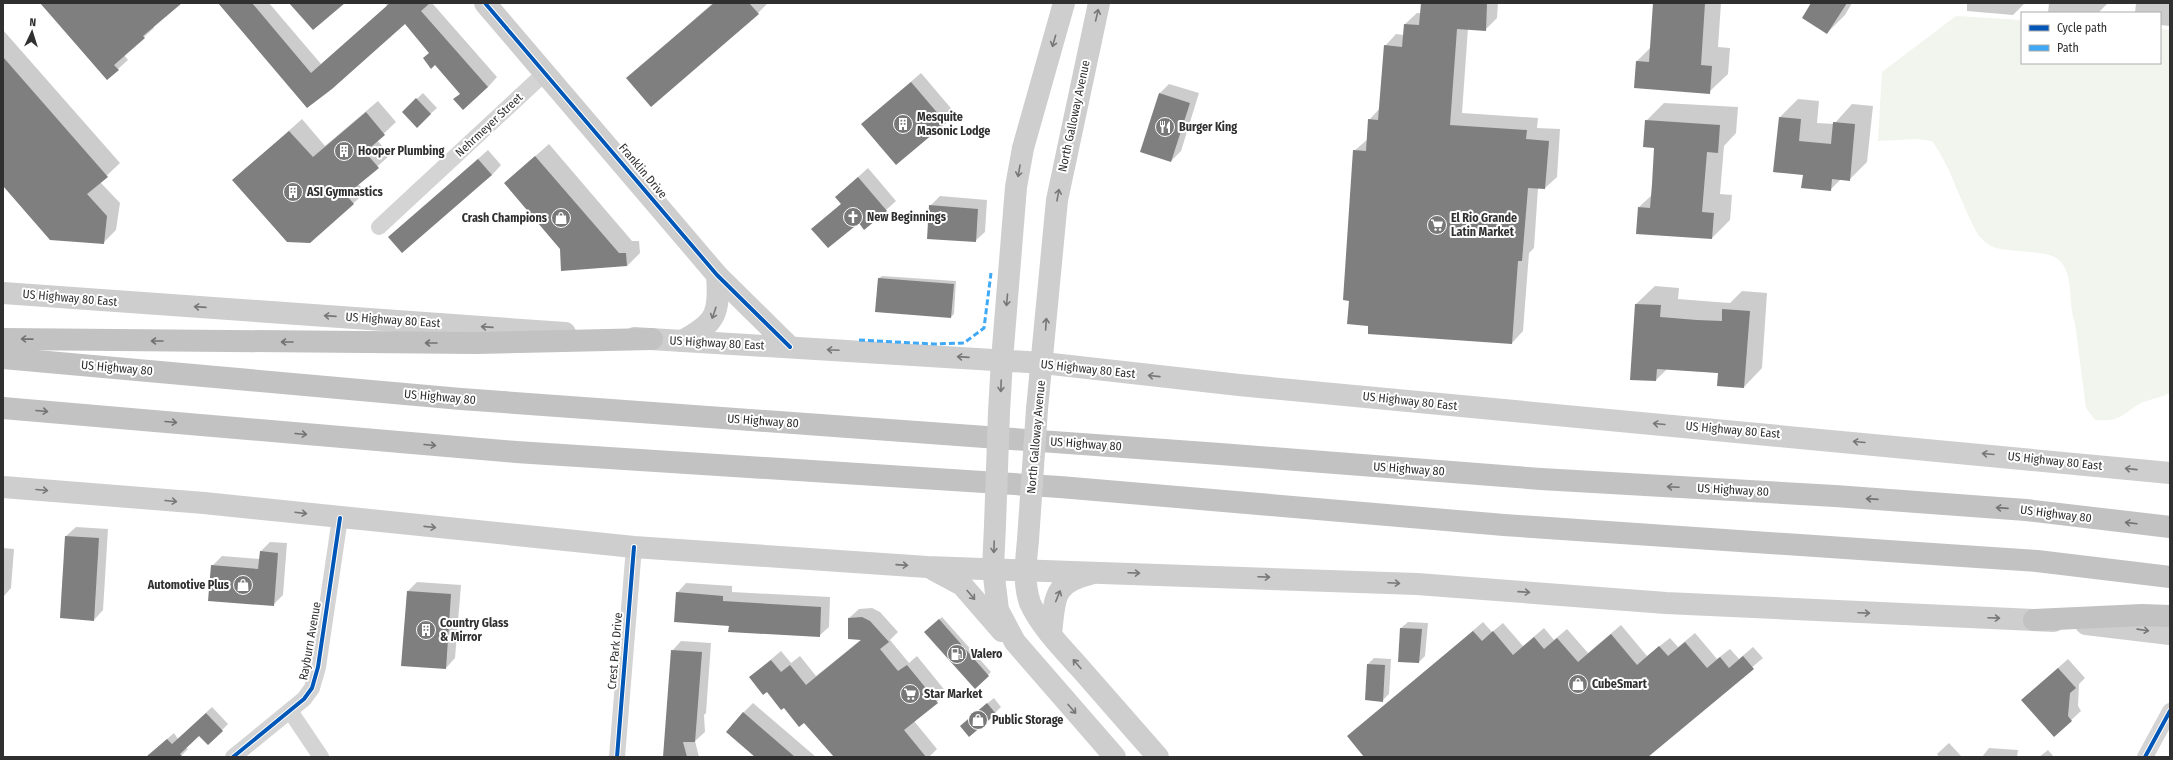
<svg xmlns="http://www.w3.org/2000/svg" width="2173" height="760" font-family="'Fira Sans Condensed',sans-serif">
<style>
.green{fill:#f1f5ed}
.shadow{fill:#0003}
.building{fill:#7f7f7f}
.lines{fill:none;stroke-linecap:round;stroke-linejoin:round}
.street{stroke:#d4d4d4;stroke-width:16}
.secondary{stroke:#cecece;stroke-width:22}
.highway{stroke:#c2c2c2;stroke-width:22}
.secondary-bridge{stroke:#cecece;stroke-width:22}
.quiet{stroke:#3fa9f5;stroke-width:3;stroke-dasharray:6 3;stroke-linecap:butt}
.cycleway-casing{stroke:#fff;stroke-width:6}
.cycleway{stroke:#0057b8;stroke-width:4}
.oneway{stroke:#777}
.oneway2{stroke:#727272}
.labels{text-anchor:middle;dominant-baseline:central;stroke-width:4;stroke-linejoin:round;paint-order:stroke}
.street-label{font-size:12px;fill:#303030;stroke:#fff}
.poi-label{font-size:12px;font-weight:bold;fill:#303030;stroke:#fff;text-anchor:start}
</style>
<rect width="100%" height="100%" fill="#fff"/>
<!-- green -->
<path class="green" d="M 1956,16 L 2022,20 L 2022,63 L 2160,63 L 2160,29 L 2170,30 L 2170,393 C 2161,397 2152,399 2143,402 C 2121,413 2125,422 2095,420 L 2086,408 L 2075,323 C 2068,305 2074,277 2061,262 C 2050,248 2008,254 1991,246 C 1987,244 1982,239 1979,236 C 1976,232 1974,227 1972,223 C 1958,196 1950,165 1932,141 L 1918,139 L 1878,141 L 1882,72 Z"/>
<!-- shadow -->
<g class="shadow">
<path d="M 42,3 L 181,3 L 153,26 L 154,28 L 124,55 L 128,60 L 118,69 Z"/>
<path d="M 219,3 L 269,3 L 321,64 L 387,6 L 385,3 L 432,3 L 497,77 L 488,87 L 461,93 L 405,23 L 307,107 Z"/>
<path d="M 713,3 L 768,3 L 758,13 L 628,78 Z"/>
<path d="M 1422,3 L 1498,3 L 1497,18 L 1485,30 L 1468,28 L 1462,113 L 1538,118 L 1537,128 L 1560,129 L 1557,177 L 1545,188 L 1538,188 L 1534,248 L 1529,253 L 1523,331 L 1512,343 L 1369,325 L 1354,151 L 1368,139 L 1369,120 L 1380,108 L 1385,46 L 1396,34 L 1404,35 L 1405,24 L 1417,13 L 1421,13 Z"/>
<path d="M 1654,3 L 1721,3 L 1718,47 L 1730,48 L 1728,74 L 1709,92 L 1635,87 L 1637,61 L 1651,47 Z"/>
<path d="M 1809,3 L 1852,3 L 1845,15 L 1827,33 Z"/>
<path d="M 1967,3 L 2025,3 L 2013,15 L 1967,11 Z"/>
<path d="M 2049,3 L 2108,3 L 2098,13 L 2048,13 Z"/>
<path d="M 2136,3 L 2170,3 L 2170,26 L 2160,25 L 2160,13 L 2135,13 Z"/>
<path d="M 3,30 L 120,163 L 100,182 L 120,203 L 116,230 L 103,243 L 3,184 Z"/>
<path d="M 921,73 L 955,113 L 945,122 L 872,115 Z"/>
<path d="M 1169,84 L 1199,93 L 1181,151 L 1171,161 L 1160,93 Z"/>
<path d="M 423,93 L 437,108 L 417,126 L 403,112 Z"/>
<path d="M 1798,99 L 1819,101 L 1817,123 L 1834,124 L 1852,104 L 1873,106 L 1867,162 L 1849,180 L 1841,179 L 1830,190 L 1804,174 L 1774,172 L 1780,117 Z"/>
<path d="M 378,101 L 396,122 L 377,140 L 390,155 L 358,184 L 366,192 L 310,242 L 246,169 L 302,119 L 325,146 Z"/>
<path d="M 1664,103 L 1738,107 L 1736,133 L 1724,146 L 1720,194 L 1732,195 L 1730,220 L 1712,238 L 1639,207 L 1652,195 L 1655,147 L 1646,121 Z"/>
<path d="M 549,144 L 632,241 L 639,241 L 640,253 L 627,266 L 561,248 L 505,183 Z"/>
<path d="M 488,150 L 501,165 L 492,175 L 389,237 Z"/>
<path d="M 868,168 L 896,201 L 886,210 L 859,221 L 813,229 L 842,203 L 836,197 Z"/>
<path d="M 940,196 L 987,200 L 985,232 L 975,241 L 930,206 Z"/>
<path d="M 882,276 L 956,281 L 954,314 L 951,317 L 879,278 Z"/>
<path d="M 1655,286 L 1679,288 L 1678,299 L 1716,302 L 1730,303 L 1742,291 L 1767,293 L 1762,368 L 1744,387 L 1719,373 L 1667,369 L 1656,380 L 1631,379 L 1636,304 Z"/>
<path d="M 76,527 L 108,529 L 103,610 L 94,620 L 66,536 Z"/>
<path d="M 270,542 L 287,543 L 283,595 L 273,605 L 212,566 L 222,556 L 260,559 L 260,552 Z"/>
<path d="M 3,548 L 14,549 L 11,588 L 3,597 Z"/>
<path d="M 417,582 L 461,585 L 455,658 L 446,668 L 408,591 Z"/>
<path d="M 686,583 L 732,586 L 732,592 L 830,597 L 829,627 L 819,636 L 730,625 L 677,593 Z"/>
<path d="M 872,608 L 880,612 L 898,632 L 890,640 L 909,663 L 917,656 L 947,693 L 914,721 L 937,749 L 929,757 L 837,757 L 804,722 L 750,677 L 781,651 L 791,663 L 800,656 L 816,676 L 862,639 L 849,618 L 859,609 Z"/>
<path d="M 942,617 L 991,672 L 975,687 L 928,629 Z"/>
<path d="M 1408,622 L 1428,623 L 1425,656 L 1419,662 L 1399,661 L 1401,628 Z"/>
<path d="M 1483,622 L 1492,632 L 1503,623 L 1523,646 L 1544,628 L 1554,640 L 1567,629 L 1588,653 L 1621,625 L 1647,656 L 1670,638 L 1678,647 L 1695,633 L 1717,659 L 1730,649 L 1739,659 L 1753,647 L 1763,658 L 1647,757 L 1365,757 L 1348,737 Z"/>
<path d="M 681,641 L 711,643 L 706,713 L 704,715 L 705,732 L 695,741 L 699,757 L 664,757 L 672,651 Z"/>
<path d="M 1374,658 L 1391,659 L 1389,694 L 1382,701 L 1368,664 Z"/>
<path d="M 2068,659 L 2085,678 L 2079,684 L 2078,706 L 2081,711 L 2054,736 L 2022,700 Z"/>
<path d="M 994,698 L 1001,707 L 995,713 L 967,720 Z"/>
<path d="M 753,703 L 816,757 L 756,757 L 743,713 Z"/>
<path d="M 212,707 L 228,724 L 222,730 L 199,734 L 185,747 L 188,749 L 180,757 L 146,757 L 174,733 L 178,739 Z"/>
<path d="M 1949,743 L 1961,756 L 1960,757 L 1939,757 L 1937,754 Z"/>
<path d="M 1989,748 L 2018,750 L 2017,757 L 1982,757 Z"/>
<path d="M 2048,750 L 2054,757 L 2039,757 Z"/>
</g>
<!-- building -->
<g class="building">
<path d="M 40,3 L 182,3 L 143,36 L 145,38 L 114,65 L 119,70 L 107,80 Z"/>
<path d="M 218,3 L 252,3 L 311,73 L 390,3 L 430,3 L 421,11 L 488,87 L 463,110 L 453,99 L 460,94 L 435,65 L 431,69 L 423,58 L 429,53 L 405,24 L 332,89 L 307,108 Z"/>
<path d="M 289,3 L 345,3 L 313,30 Z"/>
<path d="M 714,3 L 749,3 L 759,14 L 651,107 L 626,78 Z"/>
<path d="M 1421,3 L 1487,3 L 1486,31 L 1457,29 L 1450,125 L 1527,130 L 1526,139 L 1549,141 L 1545,189 L 1528,188 L 1522,261 L 1518,261 L 1512,344 L 1368,334 L 1368,326 L 1347,324 L 1349,301 L 1343,300 L 1353,150 L 1366,151 L 1368,119 L 1378,120 L 1384,45 L 1402,47 L 1404,24 L 1419,25 Z"/>
<path d="M 1653,3 L 1705,3 L 1701,65 L 1712,66 L 1710,94 L 1634,88 L 1636,61 L 1649,62 Z"/>
<path d="M 1811,3 L 1847,3 L 1827,34 L 1802,18 Z"/>
<path d="M 3,57 L 108,177 L 87,194 L 107,216 L 104,244 L 50,240 L 3,186 Z"/>
<path d="M 911,82 L 946,123 L 896,165 L 861,124 Z"/>
<path d="M 1159,93 L 1190,103 L 1171,162 L 1140,152 Z"/>
<path d="M 416,98 L 431,114 L 417,128 L 402,112 Z"/>
<path d="M 366,112 L 385,135 L 365,152 L 379,168 L 346,195 L 354,204 L 310,243 L 287,242 L 232,180 L 289,131 L 313,157 Z"/>
<path d="M 1779,117 L 1801,119 L 1799,141 L 1831,144 L 1833,122 L 1855,124 L 1850,181 L 1832,179 L 1831,191 L 1801,188 L 1803,175 L 1773,172 Z"/>
<path d="M 1645,120 L 1720,125 L 1718,153 L 1707,152 L 1702,212 L 1714,213 L 1712,239 L 1636,234 L 1638,207 L 1650,208 L 1652,184 L 1654,148 L 1643,147 Z"/>
<path d="M 535,156 L 619,253 L 626,253 L 627,266 L 561,271 L 560,249 L 504,183 Z"/>
<path d="M 478,159 L 492,175 L 402,253 L 388,237 Z"/>
<path d="M 858,177 L 887,211 L 864,230 L 859,223 L 828,248 L 811,229 L 841,204 L 835,197 Z"/>
<path d="M 929,205 L 978,209 L 976,242 L 927,239 Z"/>
<path d="M 878,278 L 954,284 L 951,318 L 875,312 Z"/>
<path d="M 1635,304 L 1661,305 L 1660,317 L 1697,320 L 1722,321 L 1722,309 L 1750,311 L 1744,388 L 1717,386 L 1718,373 L 1657,369 L 1656,381 L 1630,380 Z"/>
<path d="M 65,536 L 99,538 L 94,621 L 60,618 Z"/>
<path d="M 260,551 L 278,553 L 274,606 L 208,601 L 211,565 L 258,569 Z"/>
<path d="M 407,591 L 451,594 L 446,669 L 401,666 Z"/>
<path d="M 676,592 L 723,596 L 723,601 L 821,607 L 820,637 L 728,632 L 729,626 L 674,622 Z"/>
<path d="M 862,617 L 870,621 L 889,642 L 880,649 L 898,671 L 907,665 L 938,703 L 904,730 L 926,757 L 834,757 L 804,723 L 799,727 L 784,708 L 781,710 L 767,692 L 763,695 L 749,677 L 771,660 L 781,672 L 790,665 L 806,685 L 861,640 L 848,639 L 848,618 Z"/>
<path d="M 939,619 L 989,676 L 975,689 L 924,632 Z"/>
<path d="M 1400,628 L 1422,629 L 1419,663 L 1398,662 Z"/>
<path d="M 1473,631 L 1482,641 L 1493,631 L 1513,655 L 1534,637 L 1544,649 L 1557,638 L 1578,662 L 1611,634 L 1637,665 L 1659,646 L 1668,656 L 1685,642 L 1707,668 L 1720,657 L 1729,668 L 1743,656 L 1754,669 L 1648,757 L 1364,757 L 1347,736 Z"/>
<path d="M 671,650 L 702,652 L 695,742 L 683,742 L 687,757 L 663,757 Z"/>
<path d="M 1367,664 L 1385,665 L 1383,702 L 1365,700 Z"/>
<path d="M 2058,668 L 2076,688 L 2070,693 L 2068,716 L 2072,721 L 2054,737 L 2021,700 Z"/>
<path d="M 987,703 L 996,714 L 969,737 L 960,726 Z"/>
<path d="M 743,712 L 773,738 L 795,757 L 755,757 L 726,732 Z"/>
<path d="M 206,713 L 223,731 L 208,745 L 199,736 L 180,754 L 183,757 L 146,757 L 167,739 L 172,744 Z"/>
</g>
<g class="lines">
<!-- street -->
<g class="street">
<path d="M 379,227 L 546,72"/>
<path d="M 290,711 L 321,757"/>
<path d="M 233,757 L 304,699 L 312,688 L 318,667 L 340,518"/>
<path d="M 617,757 L 634,547"/>
<path d="M 2145,757 L 2170,711"/>
</g>
<!-- secondary -->
<g class="secondary">
<path d="M 485,3 L 717,275 L 790,347"/>
<path d="M 3,293 L 565,333"/>
<path d="M 634,338 L 1043,363 L 1239,385 L 2170,473"/>
<path d="M 682,341 C 716,323 720,314 717,275"/>
<path d="M 1037,409 L 1057,200 L 1099,3"/>
<path d="M 999,412 L 1002,360 L 1016,187 L 1023,148 L 1064,3"/>
<path d="M 3,487 L 204,503 L 634,547 L 927,567 L 1417,584 L 1666,603 L 2054,621"/>
<path d="M 995,525 L 993,568 L 998,610 L 1015,642 L 1115,757"/>
<path d="M 1028,540 C 1026,560 1023,583 1030,603 C 1041,627 1062,648 1080,668 C 1106,698 1132,727 1158,757"/>
<path d="M 934,570 L 962,585 L 1002,631"/>
<path d="M 2086,624 L 2170,634"/>
<path d="M 1051,634 C 1055,599 1052,583 1090,574"/>
</g>
<!-- highway -->
<g class="highway">
<path d="M 3,339 L 476,343 L 652,339"/>
<path d="M 3,358 L 461,399 L 1220,454 L 1541,479 L 1835,496 L 2026,510 L 2170,527"/>
<path d="M 3,408 L 516,452 L 1060,487 L 1504,525 L 1977,557 L 2037,561 L 2170,577"/>
<path d="M 2034,620 L 2142,615 L 2170,616"/>
</g>
<!-- secondary-bridge -->
<g class="secondary-bridge">
<path d="M 995,525 L 999,412"/>
<path d="M 1028,540 L 1037,409"/>
</g>
<!-- quiet -->
<path class="quiet" d="M 859,340 L 934,344 L 964,343 L 984,328 L 991,273"/>
<!-- cycleway casing -->
<g class="cycleway-casing">
<g id="cycleway">
<path d="M 485,3 L 717,275 L 790,347"/>
<path d="M 233,757 L 304,699 L 312,688 L 318,667 L 340,518"/>
<path d="M 617,757 L 634,547"/>
<path d="M 2145,757 L 2170,711"/>
</g>
</g>
<!-- cycleway -->
<use href="#cycleway" class="cycleway"/>
</g>
<!-- one-way arrows -->
<defs><path id="oneway-shaft" d="M-6 0H5M1.5-3L5.5 0L1.5 3" fill="none" stroke-width="1.6" stroke-linecap="round" stroke-linejoin="round"/></defs>
<g class="oneway">
<use href="#oneway-shaft" transform="translate(1097 15) rotate(-77)"/>
<use href="#oneway-shaft" transform="translate(1054 41) rotate(106)"/>
<use href="#oneway-shaft" transform="translate(1019 171) rotate(100)"/>
<use href="#oneway-shaft" transform="translate(1058 195) rotate(-80)"/>
<use href="#oneway-shaft" transform="translate(1007 300) rotate(95)"/>
<use href="#oneway-shaft" transform="translate(200 307) rotate(-176)"/>
<use href="#oneway-shaft" transform="translate(714 313) rotate(109)"/>
<use href="#oneway-shaft" transform="translate(330 316) rotate(-176)"/>
<use href="#oneway-shaft" transform="translate(1046 324) rotate(-86)"/>
<use href="#oneway-shaft" transform="translate(487 327) rotate(-176)"/>
<use href="#oneway-shaft" transform="translate(833 350) rotate(-177)"/>
<use href="#oneway-shaft" transform="translate(963 357) rotate(-176)"/>
<use href="#oneway-shaft" transform="translate(1154 376) rotate(-174)"/>
<use href="#oneway-shaft" transform="translate(1001 386) rotate(92)"/>
<use href="#oneway-shaft" transform="translate(1659 424) rotate(-175)"/>
<use href="#oneway-shaft" transform="translate(1859 442) rotate(-175)"/>
<use href="#oneway-shaft" transform="translate(1988 454) rotate(-175)"/>
<use href="#oneway-shaft" transform="translate(2131 469) rotate(-174)"/>
<use href="#oneway-shaft" transform="translate(42 490) rotate(5)"/>
<use href="#oneway-shaft" transform="translate(171 501) rotate(5)"/>
<use href="#oneway-shaft" transform="translate(301 513) rotate(7)"/>
<use href="#oneway-shaft" transform="translate(430 527) rotate(6)"/>
<use href="#oneway-shaft" transform="translate(994 547) rotate(92)"/>
<use href="#oneway-shaft" transform="translate(902 565) rotate(4)"/>
<use href="#oneway-shaft" transform="translate(1134 573) rotate(2)"/>
<use href="#oneway-shaft" transform="translate(1264 577) rotate(2)"/>
<use href="#oneway-shaft" transform="translate(1394 583) rotate(3)"/>
<use href="#oneway-shaft" transform="translate(1524 592) rotate(4)"/>
<use href="#oneway-shaft" transform="translate(971 595) rotate(50)"/>
<use href="#oneway-shaft" transform="translate(1058 596) rotate(-68)"/>
<use href="#oneway-shaft" transform="translate(1864 613) rotate(2)"/>
<use href="#oneway-shaft" transform="translate(1994 618) rotate(2)"/>
<use href="#oneway-shaft" transform="translate(2143 630) rotate(8)"/>
<use href="#oneway-shaft" transform="translate(1077 664) rotate(-131)"/>
<use href="#oneway-shaft" transform="translate(1072 709) rotate(49)"/>
</g>
<g class="oneway2">
<use href="#oneway-shaft" transform="translate(27 339) rotate(-179)"/>
<use href="#oneway-shaft" transform="translate(157 341) rotate(-180)"/>
<use href="#oneway-shaft" transform="translate(287 342) rotate(-180)"/>
<use href="#oneway-shaft" transform="translate(431 343) rotate(-180)"/>
<use href="#oneway-shaft" transform="translate(42 411) rotate(5)"/>
<use href="#oneway-shaft" transform="translate(171 422) rotate(5)"/>
<use href="#oneway-shaft" transform="translate(301 434) rotate(5)"/>
<use href="#oneway-shaft" transform="translate(430 445) rotate(5)"/>
<use href="#oneway-shaft" transform="translate(1673 487) rotate(-177)"/>
<use href="#oneway-shaft" transform="translate(1872 499) rotate(-176)"/>
<use href="#oneway-shaft" transform="translate(2002 508) rotate(-176)"/>
<use href="#oneway-shaft" transform="translate(2131 523) rotate(-173)"/>
</g>
<!-- icons -->
<defs>
<g id="building-disc" transform="scale(1)"><circle r="9.5" fill="#787878" stroke="#fff"/><path d="M-4-6H4V6H1V3H-1V6H-4ZM-2.5-4.3h1.7v1.8h-1.7ZM.8-4.3h1.7v1.8H.8ZM-2.5-1h1.7V.8h-1.7ZM.8-1h1.7V.8H.8Z" fill="#fff"/></g>
<g id="restaurant-disc" transform="scale(1)"><circle r="9.5" fill="#787878" stroke="#fff"/><path d="M-5-6h1v4h1v-4h1v4h1v-4h1v5L-1.5 .5V6h-2V.5L-5-1ZM5-6V6H3V1.5H1.5Q1.5-4 5-6Z" fill="#fff"/></g>
<g id="church-disc" transform="scale(1)"><circle r="9.5" fill="#787878" stroke="#fff"/><path d="M-1.2-6h2.4v3.5h3.3v2.4h-3.3V6h-2.4V-.1h-3.3v-2.4h3.3Z" fill="#fff"/></g>
<g id="shop-disc" transform="scale(1)"><circle r="9.5" fill="#787878" stroke="#fff"/><path d="M-5-2.5h2.3a2.7 3.5 0 0 1 5.4 0H5L5.5 6h-11ZM-1.5-2.5h3a1.5 2.3 0 0 0-3 0Z" fill="#fff"/></g>
<g id="supermarket-disc" transform="scale(1)"><circle r="9.5" fill="#787878" stroke="#fff"/><path d="M-6-5.5h2.5l.6 2H6L4.5 2H-2.5L-4.4-4H-6ZM-1.5 3.2a1.3 1.3 0 1 0 .1 0ZM3 3.2a1.3 1.3 0 1 0 .1 0Z" fill="#fff"/></g>
<g id="fuel-disc" transform="scale(1)"><circle r="9.5" fill="#787878" stroke="#fff"/><path d="M-5.5-6h7V0h2V4h1.3V-2.5L3-4.5l.8-.8L6-3V5H2.5V1h-1V6h-7ZM-4.2-4.7v3.2H.2V-4.7Z" fill="#fff"/></g>
</defs>
<g fill-rule="evenodd">
<use href="#building-disc" x="903" y="124"/>
<use href="#restaurant-disc" x="1165" y="127"/>
<use href="#building-disc" x="344" y="151"/>
<use href="#building-disc" x="293" y="192"/>
<use href="#church-disc" x="853" y="217"/>
<use href="#shop-disc" x="561" y="218"/>
<use href="#supermarket-disc" x="1437" y="225"/>
<use href="#shop-disc" x="243" y="585"/>
<use href="#building-disc" x="426" y="630"/>
<use href="#fuel-disc" x="957" y="654"/>
<use href="#shop-disc" x="1578" y="684"/>
<use href="#supermarket-disc" x="910" y="694"/>
<use href="#shop-disc" x="978" y="720"/>
</g>
<g class="labels">
<!-- street labels -->
<g class="street-label">
<text transform="translate(1074 116) rotate(-78)">North Galloway Avenue</text>
<text transform="translate(489 125) rotate(-43)">Nehrmeyer Street</text>
<text transform="translate(643 171) rotate(50)">Franklin Drive</text>
<text transform="translate(70 298) rotate(5)">US Highway 80 East</text>
<text transform="translate(393 320) rotate(4)">US Highway 80 East</text>
<text transform="translate(717 343) rotate(3)">US Highway 80 East</text>
<text transform="translate(117 368) rotate(5)">US Highway 80</text>
<text transform="translate(1088 369) rotate(6)">US Highway 80 East</text>
<text transform="translate(440 397) rotate(5)">US Highway 80</text>
<text transform="translate(1410 401) rotate(6)">US Highway 80 East</text>
<text transform="translate(763 421) rotate(4)">US Highway 80</text>
<text transform="translate(1733 430) rotate(5)">US Highway 80 East</text>
<text transform="translate(1036 437) rotate(-85)">North Galloway Avenue</text>
<text transform="translate(1086 444) rotate(4)">US Highway 80</text>
<text transform="translate(2055 461) rotate(6)">US Highway 80 East</text>
<text transform="translate(1409 469) rotate(4)">US Highway 80</text>
<text transform="translate(1733 490) rotate(3)">US Highway 80</text>
<text transform="translate(2056 514) rotate(7)">US Highway 80</text>
<text transform="translate(310 641) rotate(-80)">Rayburn Avenue</text>
<text transform="translate(615 651) rotate(-85)">Crest Park Drive</text>
</g>
<!-- poi labels -->
<g class="poi-label">
<text x="917" y="117">Mesquite<tspan x="917" dy="14">Masonic Lodge</tspan></text>
<text x="1179" y="127">Burger King</text>
<text x="358" y="151">Hooper Plumbing</text>
<text x="307" y="192">ASI Gymnastics</text>
<text x="867" y="217">New Beginnings</text>
<text x="547" y="218" text-anchor="end">Crash Champions</text>
<text x="1451" y="218">El Rio Grande<tspan x="1451" dy="14">Latin Market</tspan></text>
<text x="229" y="585" text-anchor="end">Automotive Plus</text>
<text x="440" y="623">Country Glass<tspan x="440" dy="14">&amp; Mirror</tspan></text>
<text x="971" y="654">Valero</text>
<text x="1592" y="684">CubeSmart</text>
<text x="924" y="694">Star Market</text>
<text x="992" y="720">Public Storage</text>
</g>
</g>
<!-- border -->
<rect width="2173" height="760" fill="none" stroke="#303030" stroke-width="8"/>
<!-- legend -->
<rect x="2021" y="12" width="140" height="52" fill="#ffffff" stroke="#acacac"/>
<rect x="2029" y="25" width="20" height="6" fill="#0057b8" stroke="#acacac"/>
<text x="2057" y="32" font-size="12" fill="#303030">Cycle path</text>
<rect x="2029" y="45" width="20" height="6" fill="#3fa9f5" stroke="#acacac"/>
<text x="2057" y="52" font-size="12" fill="#303030">Path</text>
<!-- north arrow -->
<g transform="translate(32 32) rotate(4)" stroke="#ffffff" stroke-width="3" paint-order="stroke">
<path d="M0-3L7 15L0 10L-7 15Z" fill="#303030"/>
<text y="-6" font-size="11" font-weight="bold" text-anchor="middle" fill="#303030">N</text>
</g>
</svg>
